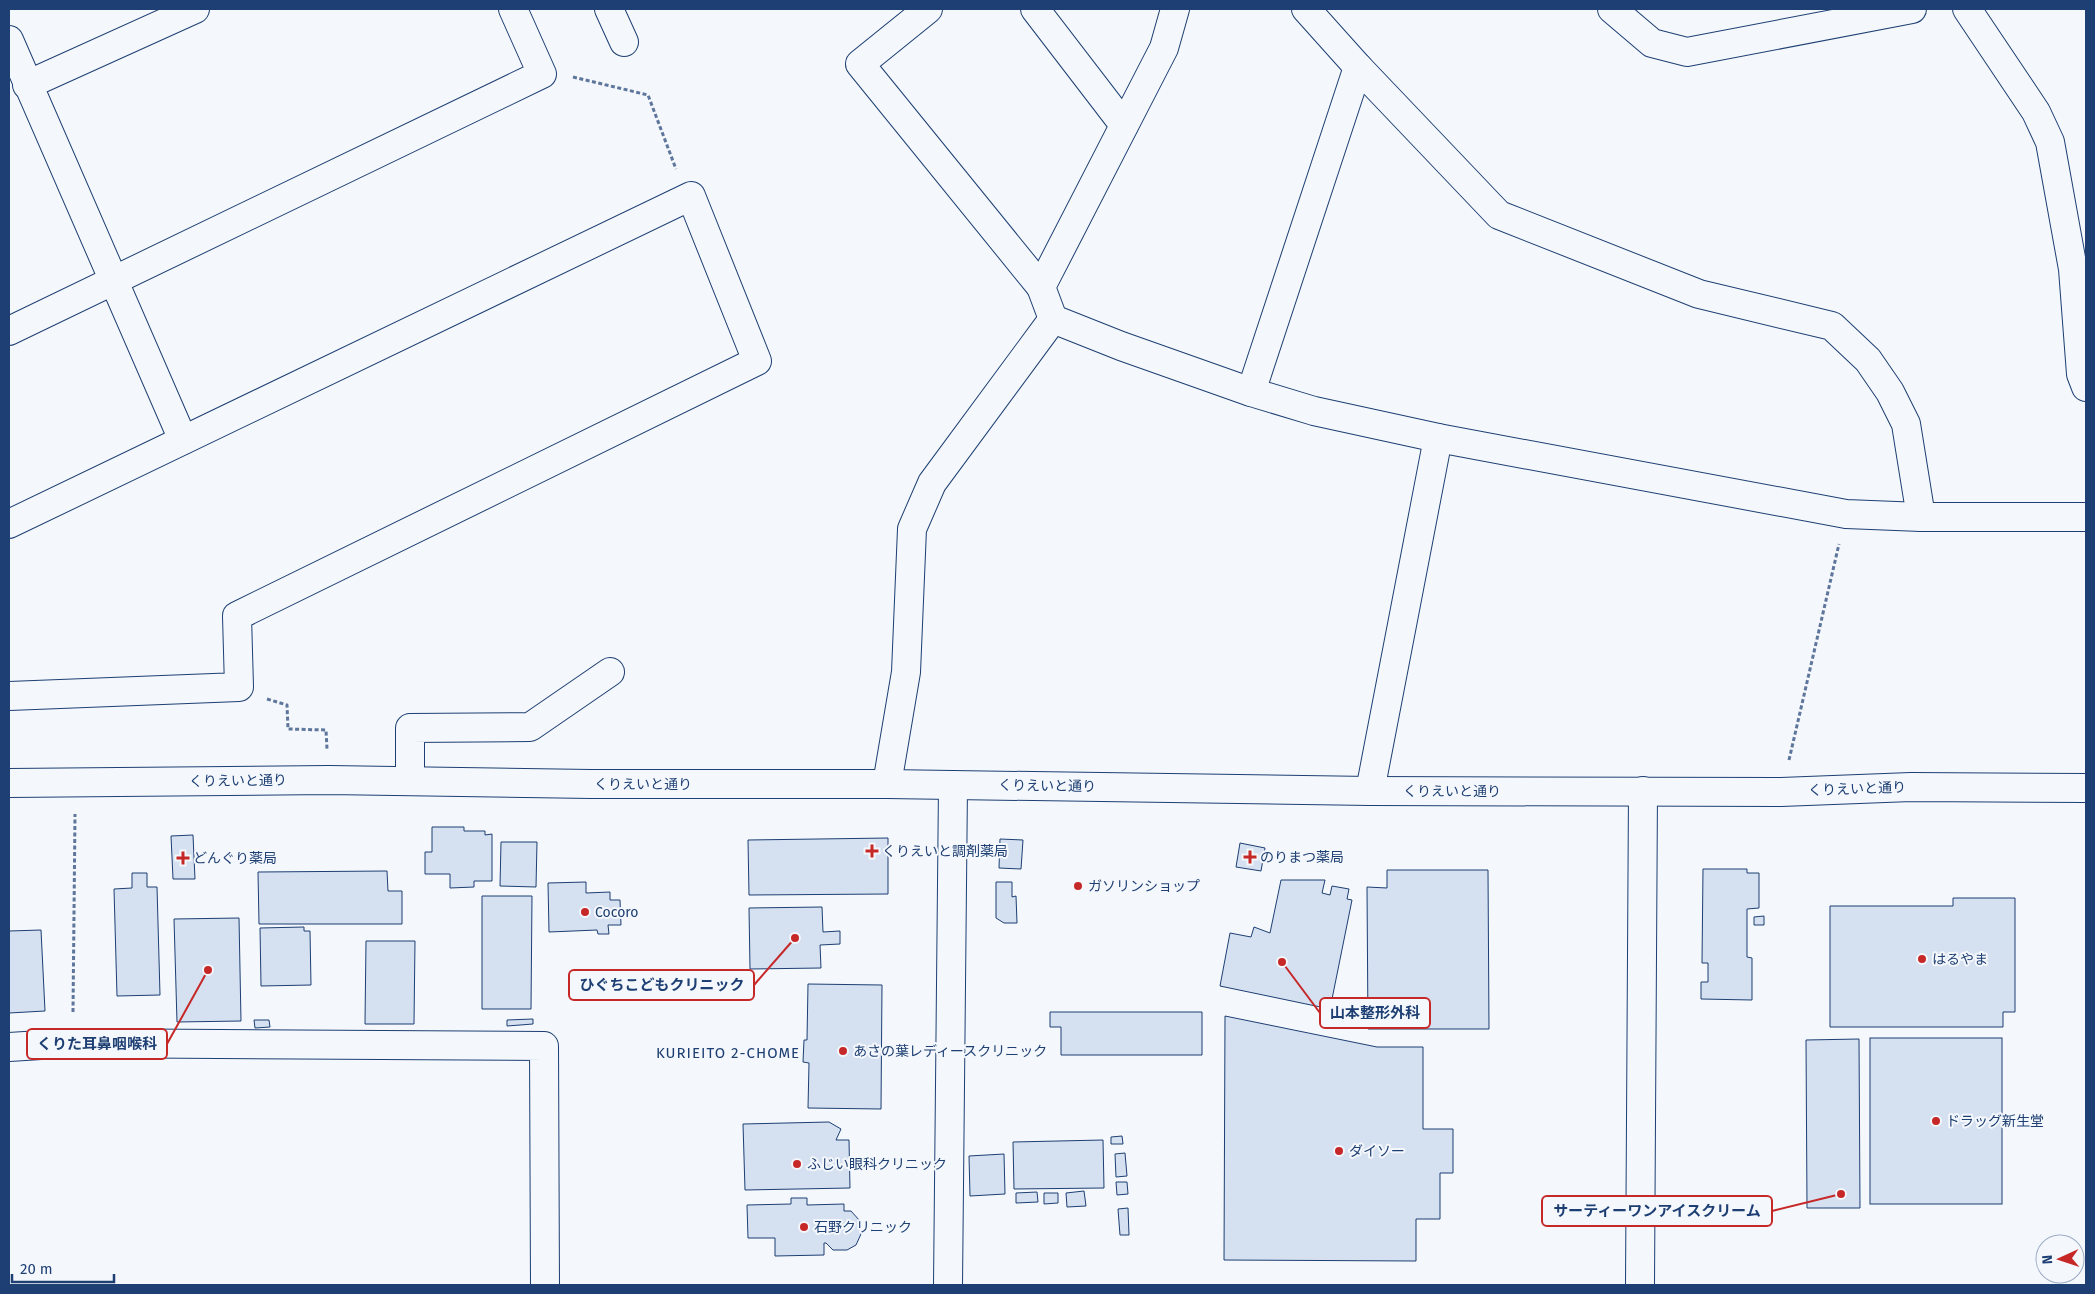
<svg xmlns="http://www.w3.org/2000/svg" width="2095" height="1294" font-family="'Fira Sans','Noto Sans JP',sans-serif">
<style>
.building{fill:#d5e0f0;stroke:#1d3f73}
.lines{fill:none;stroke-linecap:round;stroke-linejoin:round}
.minor-casing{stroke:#1d3f73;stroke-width:30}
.path{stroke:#5e769c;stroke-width:3;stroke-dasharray:4 2.5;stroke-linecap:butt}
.minor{stroke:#f4f7fb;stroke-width:28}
.poi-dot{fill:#c62828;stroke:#f4f7fb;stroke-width:2}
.labels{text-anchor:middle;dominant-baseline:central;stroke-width:4;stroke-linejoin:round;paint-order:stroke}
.street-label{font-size:14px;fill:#1d3f73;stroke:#f4f7fb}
.poi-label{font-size:14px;fill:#1d3f73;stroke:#f4f7fb;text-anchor:start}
.neighbourhood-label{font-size:15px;letter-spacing:1px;fill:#1d3f73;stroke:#f4f7fb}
.leader{fill:none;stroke:#c62828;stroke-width:2}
.callout-dot{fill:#c62828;stroke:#f4f7fb;stroke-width:2}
.callout{fill:#f4f7fb;stroke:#c62828;stroke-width:2}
.callout-label{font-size:15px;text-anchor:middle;font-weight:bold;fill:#1d3f73}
</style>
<rect width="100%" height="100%" fill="#f4f7fb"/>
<!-- building -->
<g class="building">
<path d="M 432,827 L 464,827 L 464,831 L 485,831 L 485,835 L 492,834 L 492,881 L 474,881 L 474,887 L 450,888 L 450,874 L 425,874 L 425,852 L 432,852 Z"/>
<path d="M 193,835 L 195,879 L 173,879 L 171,836 Z"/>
<path d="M 888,838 L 888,894 L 749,895 L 748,840 Z"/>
<path d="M 1000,839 L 1023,840 L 1021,869 L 999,868 Z"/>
<path d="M 501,842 L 537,842 L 536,887 L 500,886 Z"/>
<path d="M 1240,843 L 1265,848 L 1261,871 L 1236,867 Z"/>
<path d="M 1703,869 L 1747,869 L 1747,873 L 1759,873 L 1759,908 L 1747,909 L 1747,957 L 1752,958 L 1752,1000 L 1701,999 L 1701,982 L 1708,982 L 1708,963 L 1702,963 Z"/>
<path d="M 1387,870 L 1488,870 L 1489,1029 L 1368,1029 L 1367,887 L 1387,888 Z"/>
<path d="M 387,871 L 388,891 L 402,891 L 402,924 L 259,924 L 258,872 Z"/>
<path d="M 132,873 L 147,873 L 147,887 L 157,887 L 160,995 L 117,996 L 114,889 L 132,888 Z"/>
<path d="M 1281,880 L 1325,880 L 1322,893 L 1330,895 L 1332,886 L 1349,889 L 1347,899 L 1352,900 L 1330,1009 L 1220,986 L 1230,933 L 1251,937 L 1254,927 L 1270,933 Z"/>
<path d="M 586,882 L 586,893 L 610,892 L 610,900 L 620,900 L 621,925 L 608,925 L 609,934 L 598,934 L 597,930 L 549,932 L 548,883 Z"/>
<path d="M 996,882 L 1012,882 L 1012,897 L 1016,896 L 1017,923 L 1004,923 L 996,918 Z"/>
<path d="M 482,896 L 532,896 L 531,1009 L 482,1009 Z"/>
<path d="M 1953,898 L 2015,898 L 2015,1012 L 2003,1012 L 2003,1027 L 1830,1027 L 1830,906 L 1953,906 Z"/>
<path d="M 822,907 L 823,932 L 840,931 L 840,944 L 820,945 L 821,968 L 750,969 L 749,908 Z"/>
<path d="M 1764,916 L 1764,925 L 1754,925 L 1754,917 Z"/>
<path d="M 239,918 L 241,1021 L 177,1022 L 174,919 Z"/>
<path d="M 304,927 L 304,931 L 310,931 L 311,985 L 261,986 L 260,928 Z"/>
<path d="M 41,930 L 45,1011 L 9,1013 L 9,931 Z"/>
<path d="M 366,941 L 415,941 L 414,1024 L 365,1024 Z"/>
<path d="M 808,984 L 882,985 L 881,1109 L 808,1108 L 809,1063 L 803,1062 L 804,1040 L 807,1040 Z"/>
<path d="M 1050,1012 L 1202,1012 L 1202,1055 L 1061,1055 L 1061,1027 L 1050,1027 Z"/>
<path d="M 1225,1016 L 1377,1047 L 1423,1047 L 1423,1129 L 1453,1129 L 1453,1173 L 1440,1173 L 1440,1219 L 1416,1219 L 1416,1261 L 1224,1260 Z"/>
<path d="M 533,1019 L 533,1024 L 507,1026 L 507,1020 Z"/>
<path d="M 254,1020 L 269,1020 L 270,1027 L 255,1028 Z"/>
<rect x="1870" y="1038" width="132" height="166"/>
<path d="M 1859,1039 L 1860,1208 L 1807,1208 L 1806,1040 Z"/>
<path d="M 829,1122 L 841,1129 L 836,1140 L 849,1140 L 850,1188 L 745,1190 L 743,1124 Z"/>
<path d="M 1122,1136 L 1123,1144 L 1111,1144 L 1111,1137 Z"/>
<path d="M 1103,1140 L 1104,1188 L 1014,1189 L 1013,1142 Z"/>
<path d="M 1125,1153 L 1127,1176 L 1116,1177 L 1115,1154 Z"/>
<path d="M 1004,1154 L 1005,1194 L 970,1196 L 969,1156 Z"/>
<path d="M 1116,1182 L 1127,1182 L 1128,1194 L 1117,1195 Z"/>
<path d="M 1084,1191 L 1086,1206 L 1067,1207 L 1066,1193 Z"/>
<path d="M 1037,1192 L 1038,1202 L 1016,1203 L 1016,1193 Z"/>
<path d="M 1044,1193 L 1058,1193 L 1058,1203 L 1044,1204 Z"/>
<path d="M 791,1198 L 807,1198 L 807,1205 L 844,1204 L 844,1211 L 851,1211 L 860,1221 L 861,1234 L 856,1245 L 847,1250 L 833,1250 L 826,1243 L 824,1243 L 824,1255 L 775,1256 L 775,1238 L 748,1238 L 747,1205 L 791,1204 Z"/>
<path d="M 1128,1208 L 1129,1235 L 1120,1235 L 1118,1209 Z"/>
</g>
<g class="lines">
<!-- minor casing -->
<g class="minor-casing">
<g id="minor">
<path d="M 609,9 L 624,42"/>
<path d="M 928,9 L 860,64 L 1041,287"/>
<path d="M 1035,9 L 1124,125"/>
<path d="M 1175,9 L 1164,48 L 1041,287 L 1053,319 L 1121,346 L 1251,392 L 1314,411 L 1438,438 L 1846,514 L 1921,517 L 2086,517"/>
<path d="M 1612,9 L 1652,43 L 1687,52 L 1912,9"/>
<path d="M 1967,9 L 2036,112 L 2050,142 L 2073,269 L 2081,374 L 2086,387"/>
<path d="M 9,40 L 183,440"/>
<path d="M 1358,67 L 1499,215 L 1699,294 L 1832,326 L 1868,360 L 1890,392 L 1906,424 L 1921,517"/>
<path d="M 27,85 L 195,9"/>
<path d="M 9,331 L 542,74 L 513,9"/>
<path d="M 1251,392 L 1358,67 L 1306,9"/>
<path d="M 9,524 L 691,196 L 757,361 L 237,616 L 239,687 L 9,696"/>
<path d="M 410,781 L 410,728 L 530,727 L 610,672"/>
<path d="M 9,783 L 329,780 L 591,784 L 887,784 L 1370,791 L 1781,792 L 1911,787 L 2086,788"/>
<path d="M 887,784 L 906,672 L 912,529 L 932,483 L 1053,319"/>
<path d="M 1370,791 L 1438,438"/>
<path d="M 9,1047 L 73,1043 L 544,1046 L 545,1285"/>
<path d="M 948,1285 L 953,785"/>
<path d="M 1640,1285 L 1643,791"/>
</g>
</g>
<!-- path -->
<g class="path">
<path d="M 573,77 L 648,95 L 676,169"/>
<path d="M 267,699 L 287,705 L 288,729 L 326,730 L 327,749"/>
<path d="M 1789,760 L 1839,544"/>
<path d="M 73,1012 L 75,814"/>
</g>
<!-- minor -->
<use href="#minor" class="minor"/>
</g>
<!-- markers -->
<g class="poi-dot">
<path d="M869.5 843.5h5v5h5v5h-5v5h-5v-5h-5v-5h5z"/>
<path d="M1247.5 849.5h5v5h5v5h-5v5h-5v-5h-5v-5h5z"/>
<path d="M180.5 850.5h5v5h5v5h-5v5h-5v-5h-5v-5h5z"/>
<circle cx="1078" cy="886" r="5"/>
<circle cx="585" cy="912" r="5"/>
<circle cx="1922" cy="959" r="5"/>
<circle cx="843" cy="1051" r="5"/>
<circle cx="1936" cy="1121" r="5"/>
<circle cx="1339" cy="1151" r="5"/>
<circle cx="797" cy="1164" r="5"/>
<circle cx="804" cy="1227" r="5"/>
</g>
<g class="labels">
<!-- street labels -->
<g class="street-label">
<text transform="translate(238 781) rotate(-1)">くりえいと通り</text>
<text x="643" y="784">くりえいと通り</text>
<text transform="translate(1047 786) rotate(1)">くりえいと通り</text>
<text transform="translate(1857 789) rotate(-2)">くりえいと通り</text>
<text x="1452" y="791">くりえいと通り</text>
</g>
<!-- poi labels -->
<g class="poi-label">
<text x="882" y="851">くりえいと調剤薬局</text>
<text x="1260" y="857">のりまつ薬局</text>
<text x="193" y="858">どんぐり薬局</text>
<text x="1088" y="886">ガソリンショップ</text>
<text x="595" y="912">Cocoro</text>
<text x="1932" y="959">はるやま</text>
<text x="853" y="1051">あさの葉レディースクリニック</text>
<text x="1946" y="1121">ドラッグ新生堂</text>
<text x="1349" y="1151">ダイソー</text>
<text x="807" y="1164">ふじい眼科クリニック</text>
<text x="814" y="1227">石野クリニック</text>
</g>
<!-- neighbourhood labels -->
<g class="neighbourhood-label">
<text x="728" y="1053">KURIEITO 2-CHOME</text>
</g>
</g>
<!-- callouts -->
<path class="leader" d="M795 938L754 985M1282 962L1320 1013M208 970L167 1044M1841 1194L1772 1211"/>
<g class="callout-dot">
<circle cx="795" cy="938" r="5"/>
<circle cx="1282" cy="962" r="5"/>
<circle cx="208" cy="970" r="5"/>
<circle cx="1841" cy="1194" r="5"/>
</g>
<g class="callout">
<rect x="569" y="970" width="185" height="30" rx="5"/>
<rect x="1320" y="998" width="110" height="30" rx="5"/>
<rect x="27" y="1029" width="140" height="30" rx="5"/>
<rect x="1542" y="1196" width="230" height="30" rx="5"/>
</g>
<g class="callout-label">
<text x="662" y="990">ひぐちこどもクリニック</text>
<text x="1375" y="1018">山本整形外科</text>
<text x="97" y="1049">くりた耳鼻咽喉科</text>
<text x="1657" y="1216">サーティーワンアイスクリーム</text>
</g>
<!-- border -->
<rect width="2095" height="1294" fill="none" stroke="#1d3f73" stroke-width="20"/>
<!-- north arrow -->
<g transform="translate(2060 1259) rotate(267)"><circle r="24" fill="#f4f7fb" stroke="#9eadc5"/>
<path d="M0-4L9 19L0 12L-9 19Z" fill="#c62828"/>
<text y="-8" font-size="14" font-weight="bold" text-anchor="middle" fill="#1d3f73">N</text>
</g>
<!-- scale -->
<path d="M12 1274v8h102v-8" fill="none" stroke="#1d3f73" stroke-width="2.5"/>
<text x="20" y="1274" font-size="15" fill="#1d3f73" stroke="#f4f7fb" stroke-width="4" paint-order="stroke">20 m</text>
</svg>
